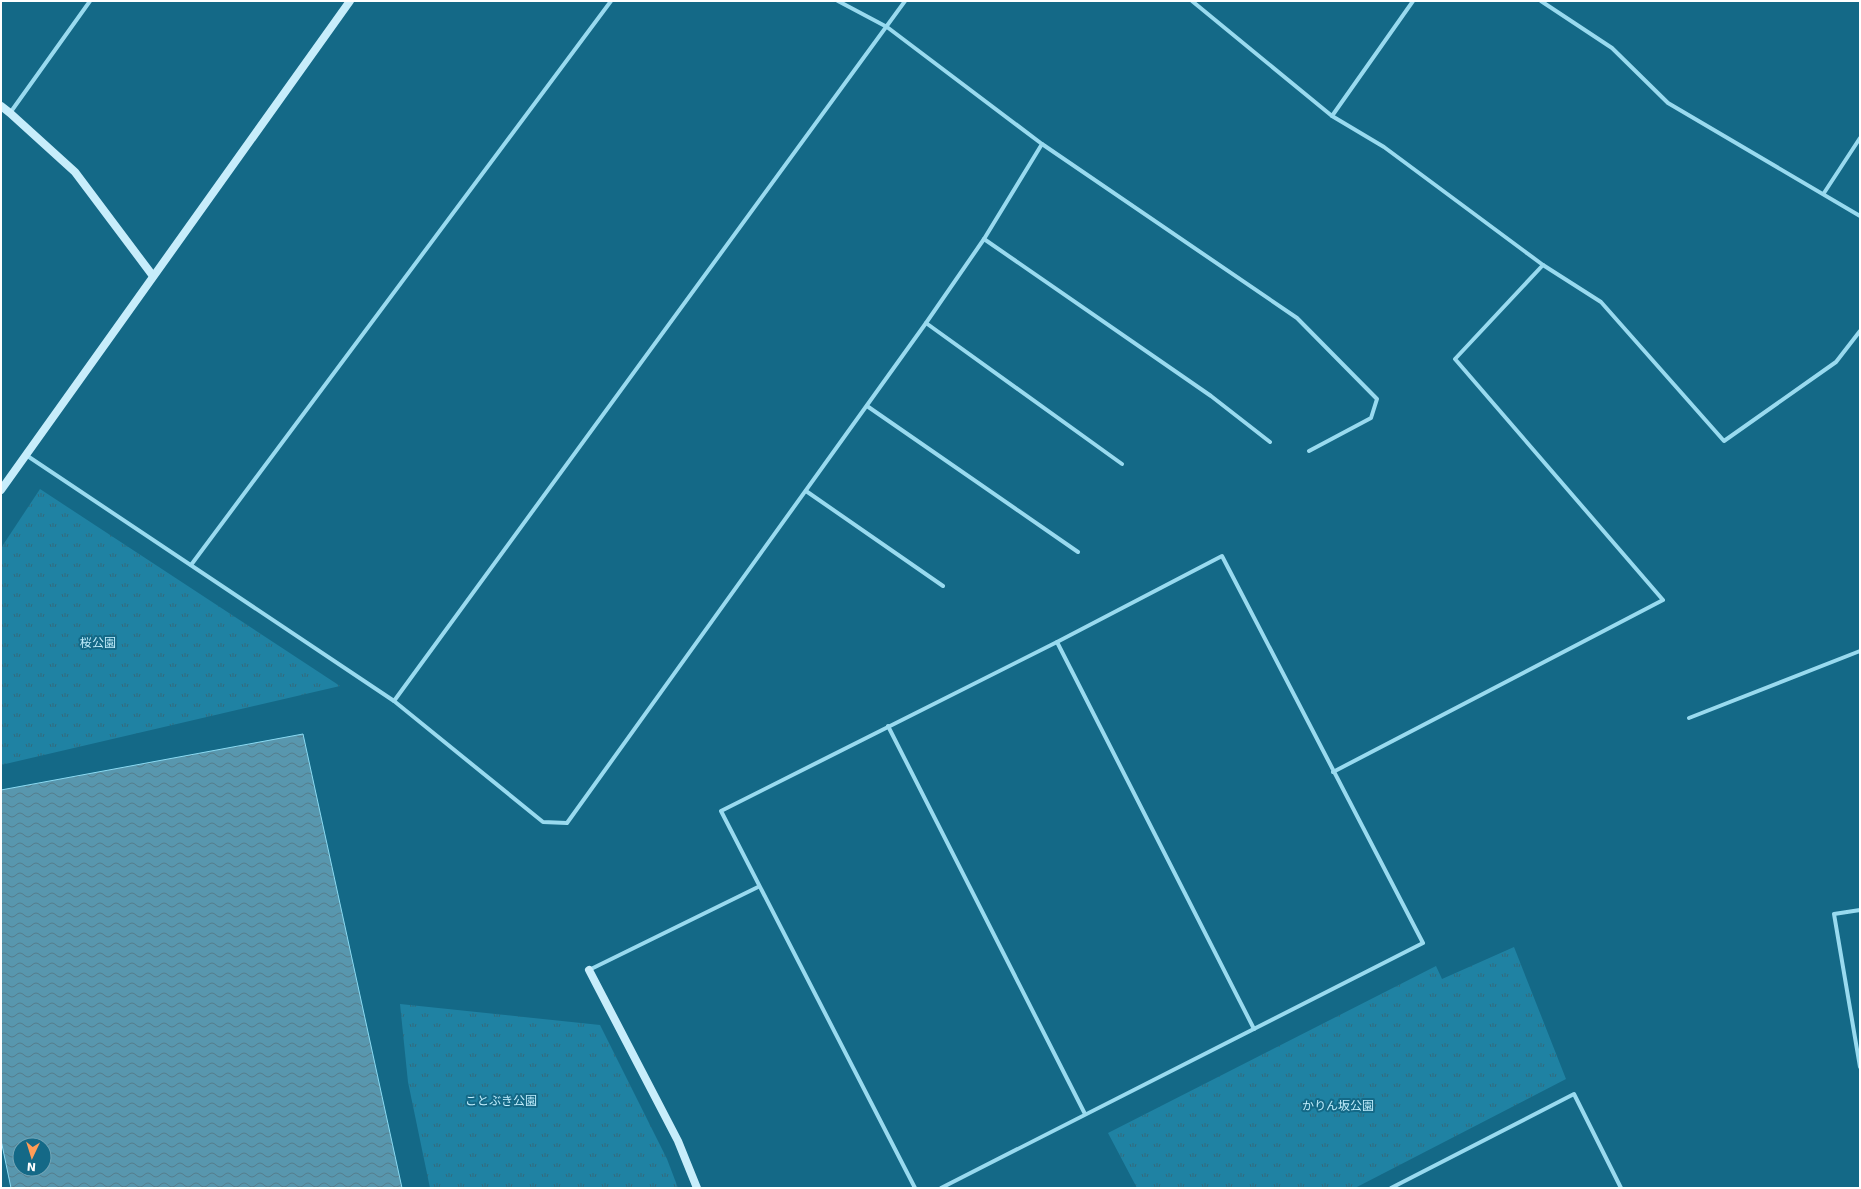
<svg xmlns="http://www.w3.org/2000/svg" width="1861" height="1189" font-family="'DejaVu Sans','Noto Sans JP',sans-serif">
<style>
.park{fill:url(#park-tufts)}
.water{fill:url(#water-waves);stroke:#8bdaf2;fill-rule:evenodd}
.lines{fill:none;stroke-linecap:round;stroke-linejoin:round}
.street{stroke:#99daef;stroke-width:4}
.secondary{stroke:#c7edfb;stroke-width:8}
.labels{text-anchor:middle;dominant-baseline:central;stroke-width:4;stroke-linejoin:round;paint-order:stroke}
.park-label{font-size:12px;fill:#bfecfb;stroke:#146987}
</style>
<defs>
<pattern id="park-tufts" width="24" height="20" patternUnits="userSpaceOnUse"><rect width="24" height="20" fill="#1f82a3"/><path d="M3 7l-1-3M5 7V3M7 7l1-3M15 17l-1-3M17 17v-4M19 17l1-3" fill="none" stroke="#336a7c"/></pattern>
<pattern id="water-waves" width="16" height="10" patternUnits="userSpaceOnUse"><rect width="16" height="10" fill="#5897ae"/><path d="M0 5q4-4 8 0t8 0" fill="none" stroke="#547d8c"/></pattern>
</defs>
<rect width="100%" height="100%" fill="#146987"/>
<!-- park -->
<g class="park">
<path d="M 40,489 L 340,686 L 1,765 L 1,548 Z"/>
<path d="M 1514,947 L 1566,1079 L 1355,1188 L 1137,1188 L 1108,1133 L 1436,966 L 1442,979 Z"/>
<path d="M 400,1004 L 600,1025 L 667,1159 L 678,1188 L 430,1188 L 408,1082 Z"/>
</g>
<!-- water -->
<path class="water" d="M 303,734 L 402,1188 L 11,1188 L 1,1140 L 1,790 ZM 20,1145 L 44,1145 L 44,1169 L 20,1169 Z"/>
<g class="lines">
<!-- street -->
<g class="street">
<path d="M 1192,1 L 1332,116 L 1384,147 L 1543,265 L 1601,302 L 1724,441 L 1836,362 L 1860,331"/>
<path d="M 1541,1 L 1612,48 L 1668,103 L 1860,216"/>
<path d="M 10,113 L 90,1"/>
<path d="M 1332,116 L 1413,1"/>
<path d="M 1042,144 L 1297,318 L 1377,399 L 1371,418 L 1309,451"/>
<path d="M 1824,193 L 1860,138"/>
<path d="M 984,239 L 1211,396 L 1270,442"/>
<path d="M 926,323 L 1122,464"/>
<path d="M 867,406 L 1078,552"/>
<path d="M 26,455 L 394,701 L 905,1"/>
<path d="M 806,491 L 943,586"/>
<path d="M 191,565 L 611,1"/>
<path d="M 1057,642 L 1254,1029"/>
<path d="M 394,701 L 543,822 L 567,823 L 926,323 L 984,239 L 1042,144 L 887,27 L 838,1"/>
<path d="M 1689,718 L 1860,651"/>
<path d="M 888,726 L 1085,1114"/>
<path d="M 1333,772 L 1663,600 L 1455,359 L 1543,265"/>
<path d="M 1860,910 L 1834,914 L 1860,1067"/>
<path d="M 589,970 L 758,887"/>
<path d="M 915,1188 L 721,811 L 1057,642 L 1222,556 L 1423,943 L 941,1188"/>
<path d="M 1391,1188 L 1574,1094 L 1621,1188"/>
</g>
<!-- secondary -->
<g class="secondary">
<path d="M 1,106 L 10,113 L 75,172 L 153,276"/>
<path d="M 1,490 L 350,1"/>
<path d="M 589,970 L 678,1141 L 697,1188"/>
</g>
</g>
<g class="labels">
<!-- park labels -->
<g class="park-label">
<text x="98" y="643">桜公園</text>
<text x="501" y="1101">ことぶき公園</text>
<text x="1338" y="1106">かりん坂公園</text>
</g>
</g>
<!-- border -->
<rect width="1861" height="1189" fill="none" stroke="#ffffff" stroke-width="4"/>
<!-- north arrow -->
<g transform="translate(32 1157) rotate(184)"><circle r="19" fill="#146987" stroke="#72a5b7"/>
<path d="M0-3L7 15L0 10L-7 15Z" fill="#ff9d57"/>
<text y="-6" font-size="11" font-weight="bold" text-anchor="middle" fill="#ffffff">N</text>
</g>
</svg>
